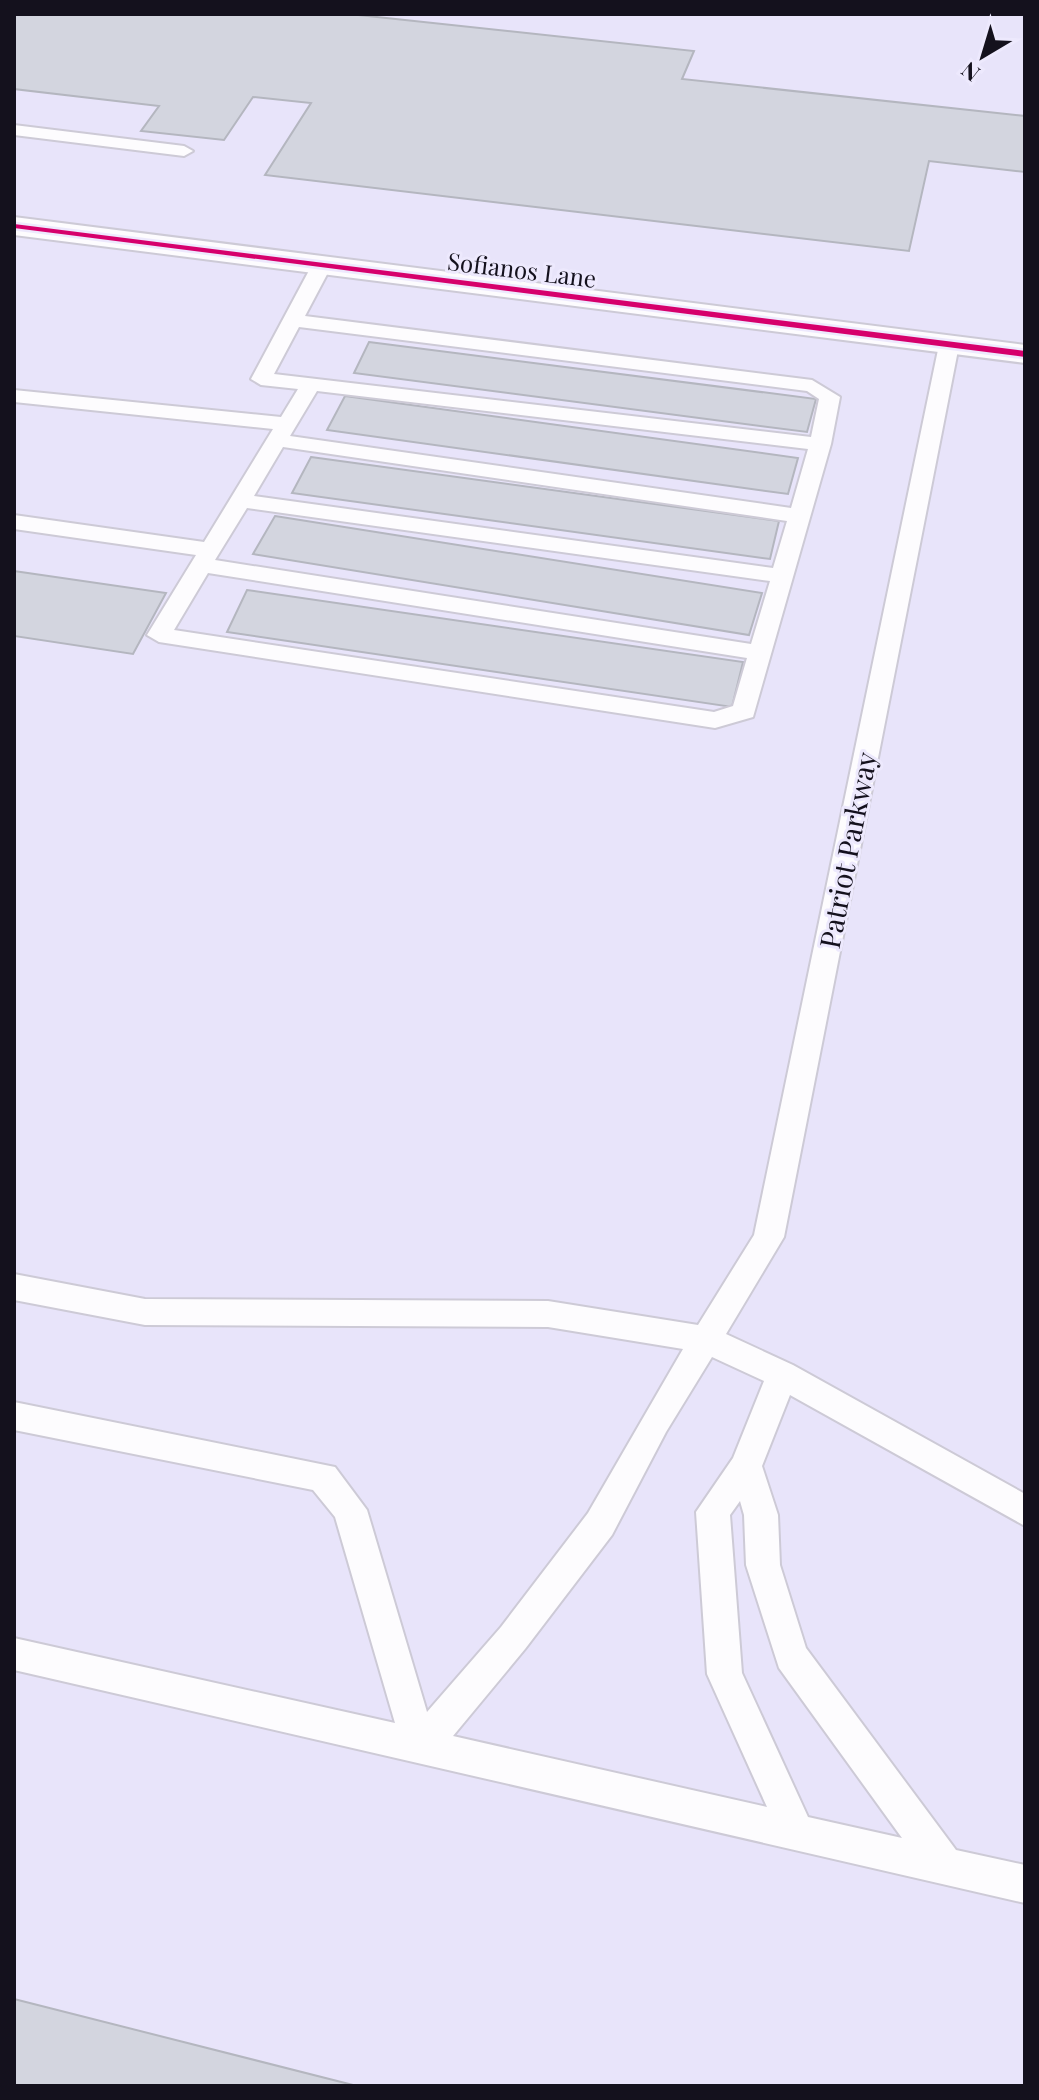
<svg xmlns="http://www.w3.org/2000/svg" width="1039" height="2100" font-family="'Playfair Display',serif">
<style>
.built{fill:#e8e4fa}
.building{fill:#d3d5df;stroke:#b4b6bf;stroke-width:2}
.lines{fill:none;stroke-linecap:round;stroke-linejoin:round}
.lane-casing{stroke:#cdcad6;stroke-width:4}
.secondary-casing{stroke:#cdcad6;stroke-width:4}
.lane{fill:#fdfcfe;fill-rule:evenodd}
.secondary{fill:#fdfcfe;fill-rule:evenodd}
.cycleway-casing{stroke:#ede9fd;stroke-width:5}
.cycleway{fill:#d6006c;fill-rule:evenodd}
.labels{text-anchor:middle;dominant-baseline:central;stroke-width:6;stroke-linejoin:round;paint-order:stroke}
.far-street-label{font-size:24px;fill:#14111d;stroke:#ede9fd}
.street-label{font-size:28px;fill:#14111d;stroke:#ede9fd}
</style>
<rect width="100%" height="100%" fill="#f0eef8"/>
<!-- built -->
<rect class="built" x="14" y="14" width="1011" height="2072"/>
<!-- building -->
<g class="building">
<path d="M 14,14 L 349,14 L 694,51 L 682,79 L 1025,116 L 1025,172 L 929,161 L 909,251 L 265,175 L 311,103 L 253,97 L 224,140 L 141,131 L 159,106 L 14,89 Z"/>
<path d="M 369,342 L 816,399 L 807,432 L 354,373 Z"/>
<path d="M 345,396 L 798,458 L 788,494 L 327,430 Z"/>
<path d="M 311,457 L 779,521 L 770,559 L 292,493 Z"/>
<path d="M 275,516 L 762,593 L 749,635 L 253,554 Z"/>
<path d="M 14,571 L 166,593 L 133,654 L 14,636 Z"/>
<path d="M 247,590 L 743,662 L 732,707 L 227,632 Z"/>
<path d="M 14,1999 L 357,2086 L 14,2086 Z"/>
</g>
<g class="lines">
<!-- lane casing -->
<g class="lane-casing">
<g id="lane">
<path d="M 14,125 L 184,146 L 193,151 L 184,156 L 14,135 Z"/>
<path d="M 322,259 L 332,265 L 305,316 L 812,380 L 840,397 L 831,444 L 753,717 L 715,728 L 159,642 L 147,635 L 196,555 L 14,529 L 14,515 L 204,542 L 273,429 L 14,402 L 14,390 L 281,417 L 298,389 L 261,385 L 251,379 L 312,265 ZM 299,327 L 807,391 L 819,399 L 811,437 L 274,374 ZM 317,391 L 808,449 L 791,508 L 290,436 ZM 283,447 L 787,521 L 773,568 L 254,496 ZM 247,508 L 770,581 L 751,644 L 215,560 ZM 208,573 L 747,658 L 733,706 L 714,712 L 174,630 Z"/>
<path d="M 949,339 L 959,345 L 784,1237 L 726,1334 L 793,1365 L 1025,1494 L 1025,1526 L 790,1395 L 762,1466 L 778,1515 L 780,1565 L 806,1648 L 956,1850 L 1025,1865 L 1025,1903 L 14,1670 L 14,1638 L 395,1723 L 335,1517 L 313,1490 L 14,1430 L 14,1402 L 335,1467 L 367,1510 L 427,1712 L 501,1627 L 588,1513 L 683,1349 L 548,1327 L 145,1325 L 14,1300 L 14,1274 L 145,1299 L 548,1301 L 698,1325 L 754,1235 L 939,345 ZM 712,1357 L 764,1381 L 733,1458 L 696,1512 L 707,1674 L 767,1807 L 453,1736 L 525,1649 L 612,1535 L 666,1432 ZM 740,1501 L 744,1515 L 746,1565 L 779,1668 L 902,1838 L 808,1817 L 742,1673 L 730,1515 Z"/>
</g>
</g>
<!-- secondary casing -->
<g class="secondary-casing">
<path id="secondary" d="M 14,217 L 1025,345 L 1025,363 L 14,235 Z"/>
</g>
<!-- lane -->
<use href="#lane" class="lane"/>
<!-- secondary -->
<use href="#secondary" class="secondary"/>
<!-- cycleway casing -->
<g class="cycleway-casing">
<path id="cycleway" d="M 14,224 L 1025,351 L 1025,357 L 14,228 Z"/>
</g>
<!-- cycleway -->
<use href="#cycleway" class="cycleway"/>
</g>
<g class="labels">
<!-- far-street labels -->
<g class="far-street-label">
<text transform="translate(522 269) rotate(7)">Sofianos Lane</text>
</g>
<!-- street labels -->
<g class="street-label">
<text transform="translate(847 850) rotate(-79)">Patriot Parkway</text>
</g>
</g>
<!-- border -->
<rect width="1039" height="2100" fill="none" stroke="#14111d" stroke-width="32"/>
<!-- north arrow -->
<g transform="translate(983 56) rotate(218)" stroke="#ede9fd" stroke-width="6" paint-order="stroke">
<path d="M0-6L14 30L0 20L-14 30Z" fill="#14111d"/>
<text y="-12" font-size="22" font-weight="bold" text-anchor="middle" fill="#14111d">N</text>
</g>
</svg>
